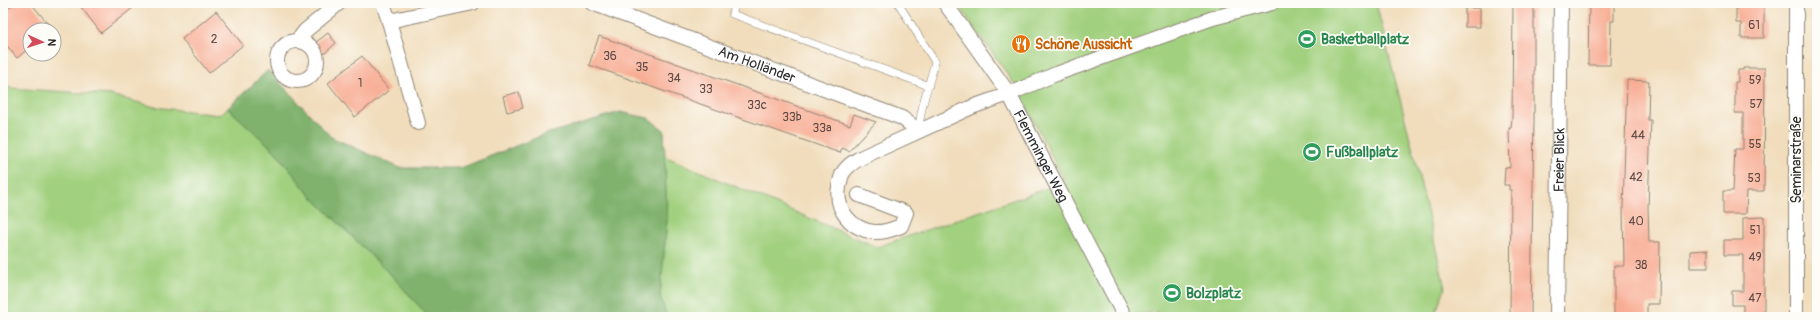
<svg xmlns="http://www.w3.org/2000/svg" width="1820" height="320" font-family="Pangolin,sans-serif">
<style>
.green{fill:#a1d07e;stroke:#667e54}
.forest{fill:#80b26d;stroke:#566e4c}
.building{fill:#f8ac93}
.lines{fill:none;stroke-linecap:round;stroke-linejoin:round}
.lane-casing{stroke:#8e8474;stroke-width:8}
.street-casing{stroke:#8e8474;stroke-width:16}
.lane{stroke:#fff;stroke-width:7}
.street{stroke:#fff;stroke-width:14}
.labels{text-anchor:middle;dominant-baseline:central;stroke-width:3.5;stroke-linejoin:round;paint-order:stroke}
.number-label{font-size:12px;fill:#5e4b45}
.leisure-label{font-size:14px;font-weight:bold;fill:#27864d;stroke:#fdfcf7;text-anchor:start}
.food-label{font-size:14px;font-weight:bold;fill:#c56008;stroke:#fdfcf7;text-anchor:start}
.street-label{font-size:14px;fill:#2b2b2b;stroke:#fdfcf7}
</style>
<rect width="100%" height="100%" fill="#fdfcf7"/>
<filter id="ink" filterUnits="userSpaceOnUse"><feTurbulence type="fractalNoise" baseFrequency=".025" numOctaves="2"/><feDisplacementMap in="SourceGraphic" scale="8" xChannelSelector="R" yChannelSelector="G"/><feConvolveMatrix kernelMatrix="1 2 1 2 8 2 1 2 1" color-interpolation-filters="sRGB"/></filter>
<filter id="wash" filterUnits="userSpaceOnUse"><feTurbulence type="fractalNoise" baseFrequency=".012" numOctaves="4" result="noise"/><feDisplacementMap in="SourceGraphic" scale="16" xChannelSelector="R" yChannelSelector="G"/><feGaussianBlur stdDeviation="0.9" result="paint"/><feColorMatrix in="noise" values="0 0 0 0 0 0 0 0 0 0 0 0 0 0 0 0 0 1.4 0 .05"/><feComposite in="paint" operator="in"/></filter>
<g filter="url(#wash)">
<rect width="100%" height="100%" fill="#f1ddbc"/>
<!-- green -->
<g class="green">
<path d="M 957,3 L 1376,3 L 1414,155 L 1445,288 L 1434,317 L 1159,317 L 1157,312 L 1121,317 L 667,317 L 660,296 L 667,220 L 664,156 L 877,247 L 1065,182 L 1015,85 Z"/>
<path d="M 3,79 L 10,88 L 110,95 L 155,107 L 219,115 L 228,108 L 275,151 L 309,194 L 395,279 L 429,317 L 3,317 Z"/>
</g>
<!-- forest -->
<path class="forest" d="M 268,70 L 331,137 L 400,168 L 461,168 L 546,134 L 620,112 L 648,118 L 664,130 L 667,220 L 660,296 L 667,317 L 429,317 L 395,279 L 309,194 L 275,151 L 228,108 Z"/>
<g id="blocks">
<!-- building -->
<g class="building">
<path d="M 15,3 L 31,3 L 53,30 L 30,30 L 30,47 L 17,58 L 3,41 L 3,13 Z"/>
<path d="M 78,3 L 139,3 L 101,33 Z"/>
<path d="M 1513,3 L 1534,3 L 1534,119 L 1531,317 L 1510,317 L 1511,190 L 1509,190 L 1509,185 L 1504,185 L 1505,167 L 1510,168 L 1509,128 L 1511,128 L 1512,118 Z"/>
<path d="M 1589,3 L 1614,3 L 1614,21 L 1611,21 L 1610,65 L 1588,65 Z"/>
<path d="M 1741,3 L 1764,3 L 1764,38 L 1741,38 L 1741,23 L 1736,23 L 1736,5 L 1741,5 Z"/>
<rect x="1465" y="8" width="15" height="19"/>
<path d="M 216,11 L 243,45 L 209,73 L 182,39 Z"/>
<path d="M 328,33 L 336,43 L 324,54 L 315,43 Z"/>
<path d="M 599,36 L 850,125 L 854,114 L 876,122 L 849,151 L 842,148 L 840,153 L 589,65 Z"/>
<path d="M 362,56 L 389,90 L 355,117 L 328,83 Z"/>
<path d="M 1743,68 L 1765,68 L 1764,191 L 1747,191 L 1746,214 L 1723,214 L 1723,191 L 1733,191 L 1735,149 L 1743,149 L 1743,113 L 1735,113 L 1735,82 L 1738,82 L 1738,70 L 1743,70 Z"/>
<path d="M 1627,80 L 1649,81 L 1648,120 L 1651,120 L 1648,207 L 1649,242 L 1660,242 L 1659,304 L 1647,304 L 1647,317 L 1614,317 L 1614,266 L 1624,266 L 1623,207 Z"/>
<path d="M 519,92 L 523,108 L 507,112 L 503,96 Z"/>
<path d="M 1764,217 L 1764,317 L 1743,317 L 1743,305 L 1732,305 L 1732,291 L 1743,291 L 1743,255 L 1724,255 L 1724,240 L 1743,240 L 1743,218 Z"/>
<path d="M 1708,250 L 1708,268 L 1690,268 L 1690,251 Z"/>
</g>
</g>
</g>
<g filter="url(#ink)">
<use href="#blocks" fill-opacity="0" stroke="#8e8474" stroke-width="1"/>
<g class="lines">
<!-- lane casing -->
<g class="lane-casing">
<g id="lane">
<path d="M 736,3 L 732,14 L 929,86"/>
<path d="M 898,3 L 935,62 C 929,85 920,107 919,131"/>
</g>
</g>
<!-- street casing -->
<g class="street-casing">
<g id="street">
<path d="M 383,3 L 389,21 L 473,3"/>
<path id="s1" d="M 592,3 L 902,118 L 919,131"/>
<path id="s2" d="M 945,3 L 1009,94 L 1125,317"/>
<path d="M 389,21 L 418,123"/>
<circle cx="297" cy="61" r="20"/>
<path d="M 297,41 L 305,31 L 339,3"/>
<path d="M 859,195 L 906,213 L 901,226 C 893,229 884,233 874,232 C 851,229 835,210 839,187 C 840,181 841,174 845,170 C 851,162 862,157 871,153 L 972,107 L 1009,94 L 1056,74 L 1213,18 L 1272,3"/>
<path id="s3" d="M 1557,317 L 1561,3"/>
<path d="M 1796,317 L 1796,3"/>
</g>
</g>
<!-- lane -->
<use href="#lane" class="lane"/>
<!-- street -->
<use href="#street" class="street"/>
</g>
</g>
<!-- icons -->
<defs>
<g id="stadium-disc" transform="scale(1)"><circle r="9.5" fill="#2e9e5b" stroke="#fdfcf7"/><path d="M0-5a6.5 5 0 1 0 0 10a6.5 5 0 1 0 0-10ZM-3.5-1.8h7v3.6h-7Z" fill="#fff"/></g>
<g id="restaurant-disc" transform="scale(1)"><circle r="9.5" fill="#e8710a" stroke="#fdfcf7"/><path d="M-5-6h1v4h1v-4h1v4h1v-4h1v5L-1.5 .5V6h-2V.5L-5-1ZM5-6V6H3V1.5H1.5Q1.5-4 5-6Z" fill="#fff"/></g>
</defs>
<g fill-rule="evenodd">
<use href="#stadium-disc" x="1307" y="39"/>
<use href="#restaurant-disc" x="1021" y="44"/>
<use href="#stadium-disc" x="1312" y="152"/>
<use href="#stadium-disc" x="1172" y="293"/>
</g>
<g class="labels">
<!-- number labels -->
<g class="number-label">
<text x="1754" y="25">61</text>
<text x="214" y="39">2</text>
<text x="610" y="56">36</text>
<text x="642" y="67">35</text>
<text x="674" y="78">34</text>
<text x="1755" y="80">59</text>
<text x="360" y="83">1</text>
<text x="706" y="89">33</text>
<text x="1756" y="104">57</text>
<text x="757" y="105">33c</text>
<text x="792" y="117">33b</text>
<text x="822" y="128">33a</text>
<text x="1638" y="135">44</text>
<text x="1755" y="144">55</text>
<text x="1636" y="177">42</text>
<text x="1754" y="178">53</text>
<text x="1636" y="221">40</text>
<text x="1755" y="230">51</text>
<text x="1755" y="257">49</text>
<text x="1641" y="265">38</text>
<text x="1755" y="298">47</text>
</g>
<!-- leisure labels -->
<g class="leisure-label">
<text x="1321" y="39">Basketballplatz</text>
<text x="1326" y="152">Fußballplatz</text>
<text x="1186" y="293">Bolzplatz</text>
</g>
<!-- food labels -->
<g class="food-label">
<text x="1035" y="44">Schöne Aussicht</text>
</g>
<!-- street labels -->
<g class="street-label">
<text stroke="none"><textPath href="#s1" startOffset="176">Am Holländer</textPath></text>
<text stroke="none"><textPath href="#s2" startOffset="181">Flemminger Weg</textPath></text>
<text stroke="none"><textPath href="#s3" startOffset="157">Freier Blick</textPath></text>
<text transform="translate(1796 160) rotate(-90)">Seminarstraße</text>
</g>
</g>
<!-- margin -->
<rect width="1820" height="320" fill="none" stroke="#fdfcf7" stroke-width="16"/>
<!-- north arrow -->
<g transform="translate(42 42) rotate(93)"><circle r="19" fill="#fdfcf7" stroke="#a9a8a5"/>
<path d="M0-3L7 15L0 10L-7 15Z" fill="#d1495b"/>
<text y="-6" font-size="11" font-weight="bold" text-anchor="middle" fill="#2b2b2b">N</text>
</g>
</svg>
